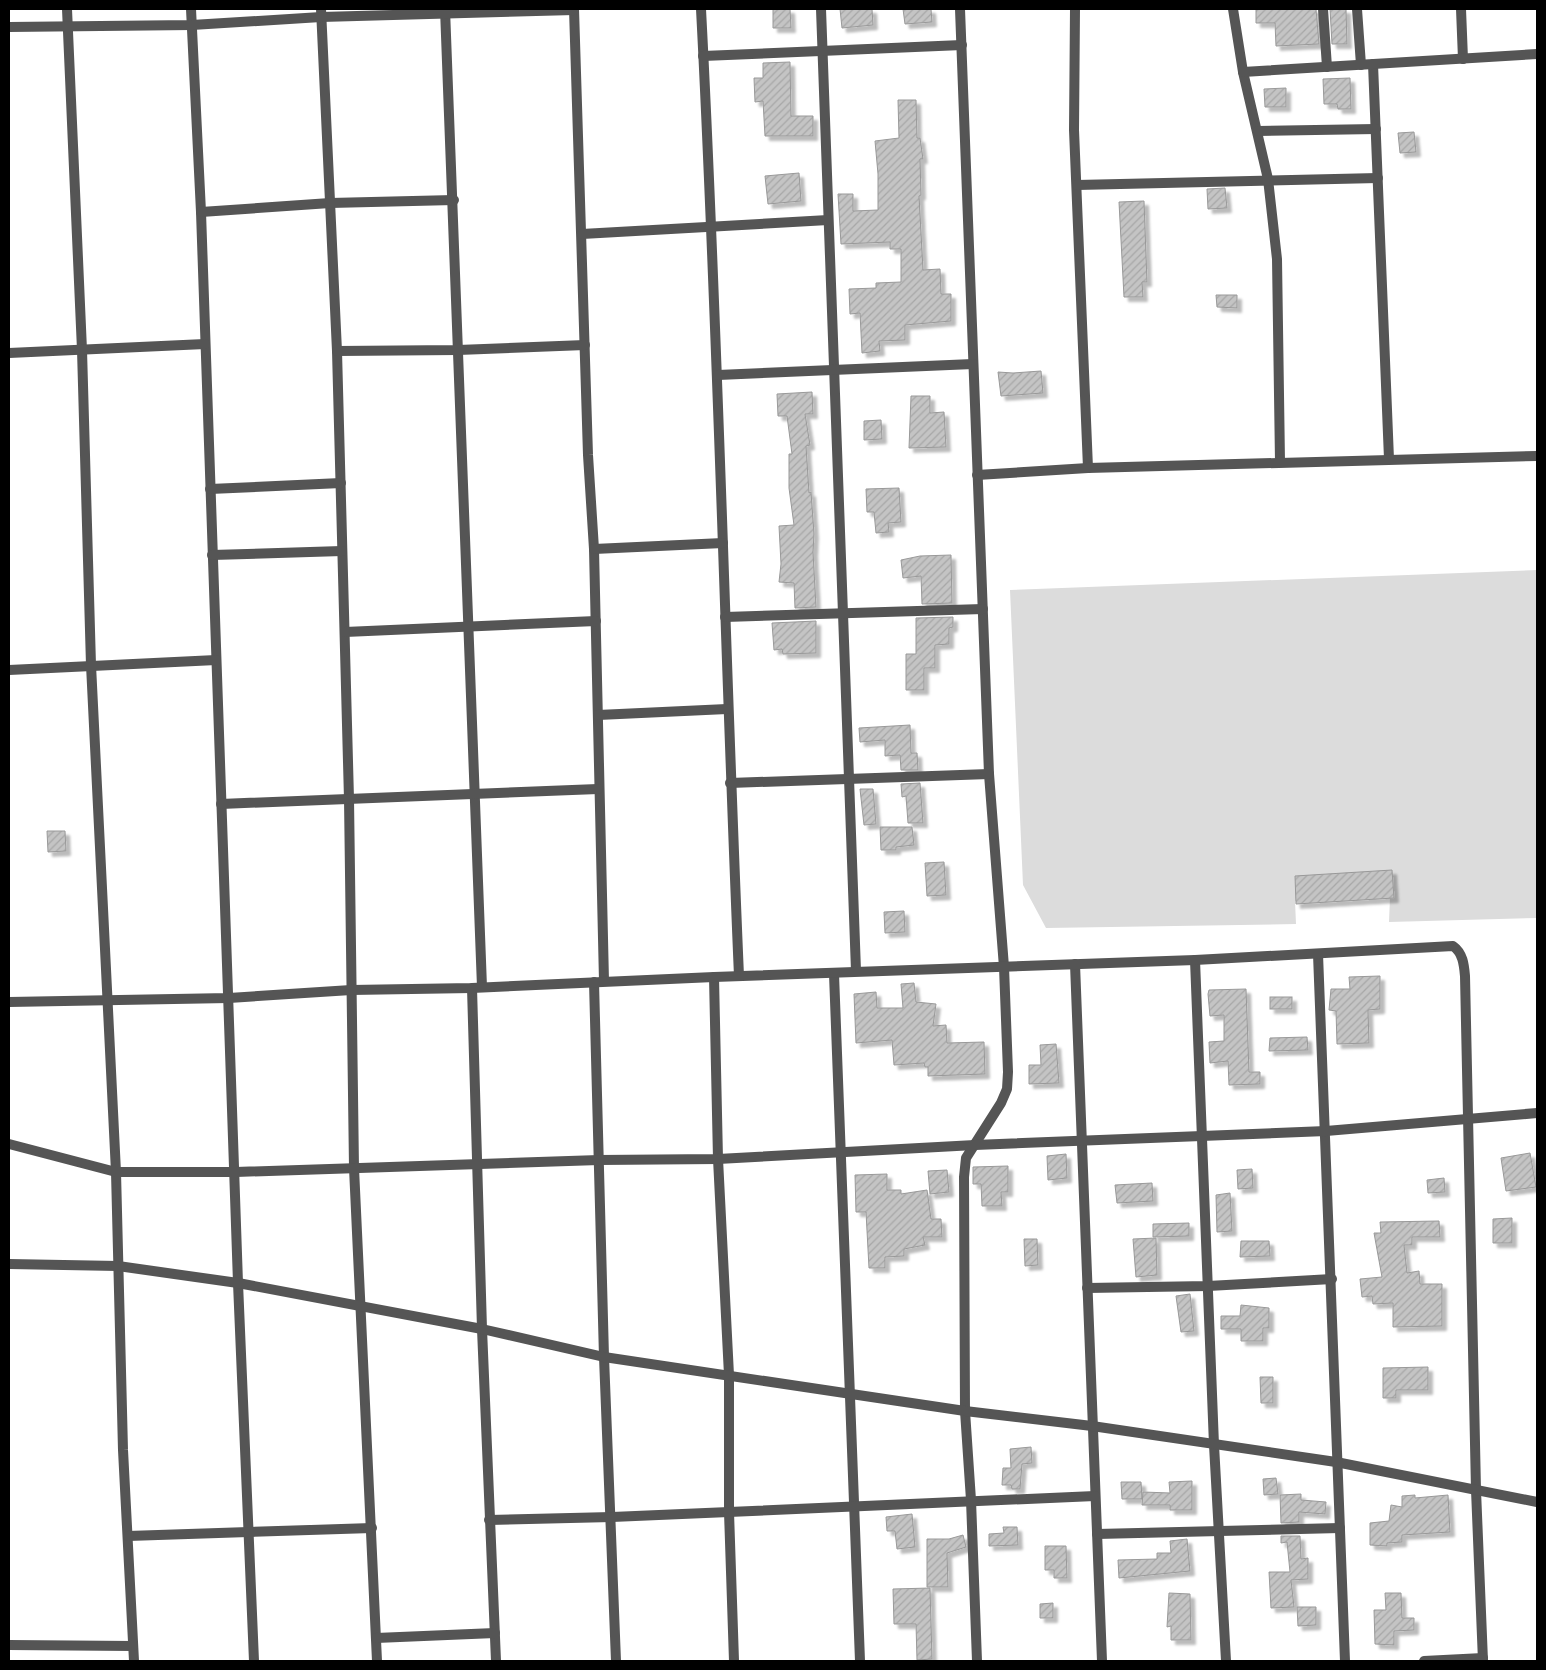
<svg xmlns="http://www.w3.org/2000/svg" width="1546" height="1670" font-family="'Varela Round',sans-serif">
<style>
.green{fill:#dcdcdc}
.building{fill:url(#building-hatch);stroke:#999;filter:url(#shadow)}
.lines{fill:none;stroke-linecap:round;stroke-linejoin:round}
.minor{stroke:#555;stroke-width:10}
</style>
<defs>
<pattern id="building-hatch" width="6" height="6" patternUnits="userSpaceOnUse" patternTransform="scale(1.25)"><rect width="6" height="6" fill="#c4c4c4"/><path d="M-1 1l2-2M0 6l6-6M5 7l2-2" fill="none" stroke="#a7a7a7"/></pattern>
<filter id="shadow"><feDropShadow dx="4.5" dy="4.5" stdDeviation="1" flood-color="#0004"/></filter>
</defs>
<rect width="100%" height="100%" fill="#fff"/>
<!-- green -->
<path class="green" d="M 1537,570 L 1537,918 L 1389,922 L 1390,897 L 1295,901 L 1296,924 L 1046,928 L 1023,885 L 1010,590 Z"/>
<!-- building -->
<g class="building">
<path d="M 773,9 L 790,9 L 791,28 L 773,28 Z"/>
<path d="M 840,9 L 872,9 L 873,25 L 842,28 Z"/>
<path d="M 903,9 L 931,9 L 932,22 L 905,24 Z"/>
<path d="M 1256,9 L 1316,9 L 1319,44 L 1276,46 L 1275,23 L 1256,23 Z"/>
<path d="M 1330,9 L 1346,9 L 1347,44 L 1332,44 Z"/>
<path d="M 790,62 L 791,116 L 813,116 L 813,136 L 765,136 L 763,101 L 755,102 L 754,78 L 763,78 L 763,63 Z"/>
<path d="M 1350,78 L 1351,109 L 1338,109 L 1337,104 L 1324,104 L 1323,79 Z"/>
<path d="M 1286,88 L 1286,107 L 1265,107 L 1264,89 Z"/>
<path d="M 898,100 L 916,100 L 917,138 L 920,138 L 923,159 L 920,159 L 921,195 L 919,196 L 923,270 L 940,269 L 941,294 L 951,294 L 951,321 L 905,325 L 905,340 L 879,341 L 880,351 L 862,353 L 860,313 L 850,314 L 849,289 L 876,288 L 876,283 L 901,282 L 901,249 L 890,249 L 890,242 L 841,244 L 838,194 L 853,194 L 853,211 L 878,210 L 878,174 L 875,141 L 899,138 Z"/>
<path d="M 1414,132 L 1416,152 L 1400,153 L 1398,133 Z"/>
<path d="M 799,173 L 801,201 L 768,204 L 765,176 Z"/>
<path d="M 1225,188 L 1227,208 L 1208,209 L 1207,189 Z"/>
<path d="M 1144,201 L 1147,282 L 1142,282 L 1143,297 L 1124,297 L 1119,202 Z"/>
<path d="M 1216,295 L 1237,295 L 1237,308 L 1217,307 Z"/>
<path d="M 1041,371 L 1043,393 L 1001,396 L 998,372 L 1013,373 Z"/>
<path d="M 812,392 L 813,414 L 805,414 L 810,445 L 806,446 L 809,493 L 811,492 L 814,534 L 813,552 L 816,607 L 795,608 L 794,583 L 779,582 L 781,564 L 779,526 L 794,525 L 789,488 L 789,454 L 792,454 L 787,416 L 778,416 L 777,394 Z"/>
<path d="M 911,396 L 930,396 L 930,413 L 944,412 L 946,447 L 909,448 Z"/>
<path d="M 881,420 L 882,439 L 864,440 L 864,421 Z"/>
<path d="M 899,488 L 901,522 L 888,523 L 889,532 L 876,533 L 874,512 L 867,512 L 866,489 Z"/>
<path d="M 951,555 L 952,603 L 922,604 L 921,576 L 903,578 L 901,560 L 920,556 Z"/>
<path d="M 953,617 L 953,627 L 949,628 L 949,644 L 935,645 L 935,668 L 924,668 L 924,690 L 906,690 L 906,654 L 916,654 L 916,618 Z"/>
<path d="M 816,621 L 816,653 L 783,654 L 782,649 L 774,650 L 772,623 Z"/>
<path d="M 910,725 L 911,753 L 917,753 L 918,770 L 901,770 L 900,755 L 885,756 L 885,740 L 860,742 L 859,728 Z"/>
<path d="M 920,783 L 923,823 L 908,823 L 906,796 L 902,797 L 901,784 Z"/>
<path d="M 860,789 L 873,789 L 876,824 L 864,825 Z"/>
<path d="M 880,827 L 912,827 L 914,845 L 896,847 L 896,850 L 881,850 Z"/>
<path d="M 47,831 L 65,831 L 66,851 L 48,852 Z"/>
<path d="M 944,862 L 946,895 L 927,896 L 925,863 Z"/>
<path d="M 1392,870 L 1394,898 L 1296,904 L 1295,876 Z"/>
<path d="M 904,911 L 905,932 L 885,933 L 884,912 Z"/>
<path d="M 1380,976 L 1380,1009 L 1368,1010 L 1369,1043 L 1337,1044 L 1336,1011 L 1329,1010 L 1331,989 L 1350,989 L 1349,977 Z"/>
<path d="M 914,983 L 916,1002 L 936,1004 L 933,1026 L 946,1025 L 947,1043 L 984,1042 L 985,1074 L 928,1076 L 928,1067 L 925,1067 L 924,1063 L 894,1065 L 892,1040 L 856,1043 L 854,994 L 876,992 L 877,1008 L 903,1008 L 901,984 Z"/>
<path d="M 1246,989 L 1249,1072 L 1260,1072 L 1260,1084 L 1229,1085 L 1228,1061 L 1210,1063 L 1209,1042 L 1224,1041 L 1224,1015 L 1210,1016 L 1208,994 L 1209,990 Z"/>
<rect x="1270" y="997" width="22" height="12"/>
<path d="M 1307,1037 L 1308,1050 L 1269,1051 L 1270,1038 Z"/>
<path d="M 1056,1044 L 1059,1083 L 1029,1084 L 1029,1065 L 1041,1065 L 1040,1045 Z"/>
<path d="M 1530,1153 L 1536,1187 L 1506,1191 L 1501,1158 Z"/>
<path d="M 1066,1154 L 1067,1178 L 1048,1180 L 1047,1156 Z"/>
<path d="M 1008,1166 L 1008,1192 L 1001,1192 L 1002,1206 L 982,1206 L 981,1184 L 973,1184 L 973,1167 Z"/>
<path d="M 1252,1169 L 1253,1188 L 1238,1189 L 1237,1170 Z"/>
<path d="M 947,1170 L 949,1192 L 930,1194 L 928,1171 Z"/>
<path d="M 887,1174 L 887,1190 L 901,1190 L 901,1194 L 927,1190 L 931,1219 L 941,1219 L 942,1237 L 923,1237 L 925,1245 L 904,1249 L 904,1256 L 885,1257 L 885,1268 L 869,1268 L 866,1212 L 856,1212 L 855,1175 Z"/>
<path d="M 1444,1178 L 1445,1192 L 1428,1193 L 1427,1180 Z"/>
<path d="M 1152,1183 L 1153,1201 L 1117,1203 L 1115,1185 Z"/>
<path d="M 1230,1193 L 1232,1231 L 1217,1232 L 1216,1195 Z"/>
<path d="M 1512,1218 L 1512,1243 L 1493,1243 L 1493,1219 Z"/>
<path d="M 1439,1221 L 1440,1237 L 1412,1237 L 1412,1245 L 1404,1245 L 1407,1273 L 1419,1271 L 1420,1284 L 1442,1284 L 1442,1326 L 1393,1327 L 1393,1303 L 1373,1304 L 1372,1296 L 1362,1297 L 1360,1279 L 1382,1277 L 1374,1233 L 1381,1233 L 1380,1222 Z"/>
<path d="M 1189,1223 L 1189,1236 L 1153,1237 L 1153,1224 Z"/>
<path d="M 1156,1238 L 1157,1275 L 1136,1277 L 1133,1239 Z"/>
<path d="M 1024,1239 L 1037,1239 L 1038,1265 L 1025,1266 Z"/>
<path d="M 1241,1241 L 1269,1241 L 1270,1256 L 1240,1257 Z"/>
<path d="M 1190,1294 L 1194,1331 L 1181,1332 L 1176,1296 Z"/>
<path d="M 1241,1305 L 1269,1308 L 1269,1328 L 1263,1328 L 1263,1341 L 1241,1341 L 1241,1329 L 1221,1329 L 1221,1316 L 1240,1316 Z"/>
<path d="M 1428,1367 L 1428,1390 L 1396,1390 L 1396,1398 L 1383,1398 L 1383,1368 Z"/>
<path d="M 1260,1377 L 1273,1377 L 1273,1403 L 1261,1403 Z"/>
<path d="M 1031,1447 L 1032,1463 L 1022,1464 L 1020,1489 L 1012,1489 L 1011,1485 L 1002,1485 L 1003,1468 L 1011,1468 L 1010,1449 Z"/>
<path d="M 1276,1478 L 1278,1494 L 1264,1495 L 1263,1479 Z"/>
<path d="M 1192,1481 L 1192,1510 L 1170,1510 L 1170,1505 L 1142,1505 L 1143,1492 L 1170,1493 L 1169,1482 Z"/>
<path d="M 1121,1482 L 1141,1482 L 1142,1499 L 1122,1499 Z"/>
<path d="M 1301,1494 L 1301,1500 L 1326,1502 L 1325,1514 L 1299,1512 L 1299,1522 L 1281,1523 L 1280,1495 Z"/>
<path d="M 1415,1495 L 1415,1498 L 1448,1495 L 1450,1532 L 1402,1535 L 1402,1542 L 1387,1543 L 1387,1546 L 1370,1545 L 1370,1523 L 1389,1521 L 1391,1505 L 1402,1507 L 1402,1496 Z"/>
<path d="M 912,1514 L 915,1547 L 897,1549 L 895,1531 L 887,1531 L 886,1517 Z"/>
<path d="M 1003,1527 L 1017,1527 L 1018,1545 L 989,1546 L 989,1534 L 1004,1533 Z"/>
<path d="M 963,1535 L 966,1547 L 947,1553 L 948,1587 L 927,1587 L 927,1539 L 949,1539 Z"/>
<path d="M 1281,1536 L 1300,1536 L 1301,1559 L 1308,1558 L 1308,1579 L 1291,1580 L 1294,1607 L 1271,1608 L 1269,1572 L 1290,1572 L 1287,1542 L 1281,1543 Z"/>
<path d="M 1187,1539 L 1190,1571 L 1119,1578 L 1118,1560 L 1157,1559 L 1157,1553 L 1171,1553 L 1170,1541 Z"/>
<path d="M 1045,1546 L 1066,1546 L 1067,1578 L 1054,1578 L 1054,1570 L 1045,1570 Z"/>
<path d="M 930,1588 L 932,1659 L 917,1660 L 916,1624 L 894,1624 L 893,1589 Z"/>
<path d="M 1169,1593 L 1190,1594 L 1191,1640 L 1171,1640 L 1171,1626 L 1167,1627 Z"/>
<path d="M 1385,1593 L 1401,1593 L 1402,1618 L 1414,1618 L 1414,1630 L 1394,1631 L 1394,1645 L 1375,1644 L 1374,1610 L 1386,1610 Z"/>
<path d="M 1053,1603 L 1053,1618 L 1040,1618 L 1040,1604 Z"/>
<path d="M 1297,1607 L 1316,1607 L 1316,1625 L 1298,1626 Z"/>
</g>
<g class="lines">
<!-- minor -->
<g class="minor">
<path d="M 67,9 L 82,350 L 91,665 L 116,1172 L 123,1450 L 134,1661"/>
<path d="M 191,9 L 201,212 L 238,1283 L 254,1661"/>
<path d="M 321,9 L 337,351 L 349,799 L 354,1168 L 377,1661"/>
<path d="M 445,9 L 482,987"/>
<path d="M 574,9 L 588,455 L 594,549 L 604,981"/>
<path d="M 701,9 C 718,331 725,653 739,976"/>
<path d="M 821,9 L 856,971"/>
<path d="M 960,9 L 989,774 L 1004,967 L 1008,1072 L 1007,1089 L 1001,1103 L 966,1158 L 964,1177 L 965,1411 L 971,1500 L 977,1661"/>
<path d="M 1075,9 L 1074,130 L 1088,468"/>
<path d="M 1233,9 L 1243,72 L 1268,179 L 1277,259 L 1280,462"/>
<path d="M 1323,9 L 1327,67"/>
<path d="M 1357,9 L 1361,65"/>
<path d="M 1461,9 L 1463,59"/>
<path d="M 9,27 L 192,25 L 321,17 L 574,10"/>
<path d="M 703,56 L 962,45"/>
<path d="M 1373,64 L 1389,459"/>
<path d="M 1243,72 L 1537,54"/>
<path d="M 1258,131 L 1376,129"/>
<path d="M 1077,185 L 1378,178"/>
<path d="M 201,212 L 330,203 L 454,200"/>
<path d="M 582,234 L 828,220"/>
<path d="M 337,351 L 458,350 L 585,345"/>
<path d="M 9,353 L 205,344"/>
<path d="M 718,375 L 973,364"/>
<path d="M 977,475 L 1088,468 L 1537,456"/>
<path d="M 210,489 L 341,483"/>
<path d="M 594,549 L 723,543"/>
<path d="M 212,555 L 342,551"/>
<path d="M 725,617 L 983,609"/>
<path d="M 345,632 L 596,621"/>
<path d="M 9,670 L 216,660"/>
<path d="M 598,715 L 727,709"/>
<path d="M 730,783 L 989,774"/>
<path d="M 221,804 L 598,789"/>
<path d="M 1318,954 L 1345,1661"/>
<path d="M 1195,960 L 1214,1445 L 1226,1661"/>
<path d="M 1075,964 L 1102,1661"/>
<path d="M 834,974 L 860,1661"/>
<path d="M 714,977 L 718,1159 L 729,1375 L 729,1512 L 734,1661"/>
<path d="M 594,982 L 604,1357 L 616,1661"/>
<path d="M 472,988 L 482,1329 L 496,1661"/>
<path d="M 9,1002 L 229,998 L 351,990 L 472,988 L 714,977 L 1195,960 L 1453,946 C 1463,953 1464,965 1465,976 L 1476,1490 L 1483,1661"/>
<path d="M 9,1144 L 116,1172 L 236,1172 L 599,1160 L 718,1159 L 975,1145 L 1326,1131 L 1537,1113"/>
<path d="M 9,1264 L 118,1266 L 238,1283 L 482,1329 L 604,1357 L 965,1411 L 1092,1426 L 1336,1462 L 1537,1502"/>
<path d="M 1087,1288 L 1208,1286 L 1332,1279"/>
<path d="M 489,1520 L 612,1517 L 1095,1496"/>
<path d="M 1097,1534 L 1340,1528"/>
<path d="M 128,1536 L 372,1528"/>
<path d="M 376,1638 L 495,1633"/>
<path d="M 9,1645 L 133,1646"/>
<path d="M 1424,1661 L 1483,1658"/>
</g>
</g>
<!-- border -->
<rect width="1546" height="1670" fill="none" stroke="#000000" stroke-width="20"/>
</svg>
